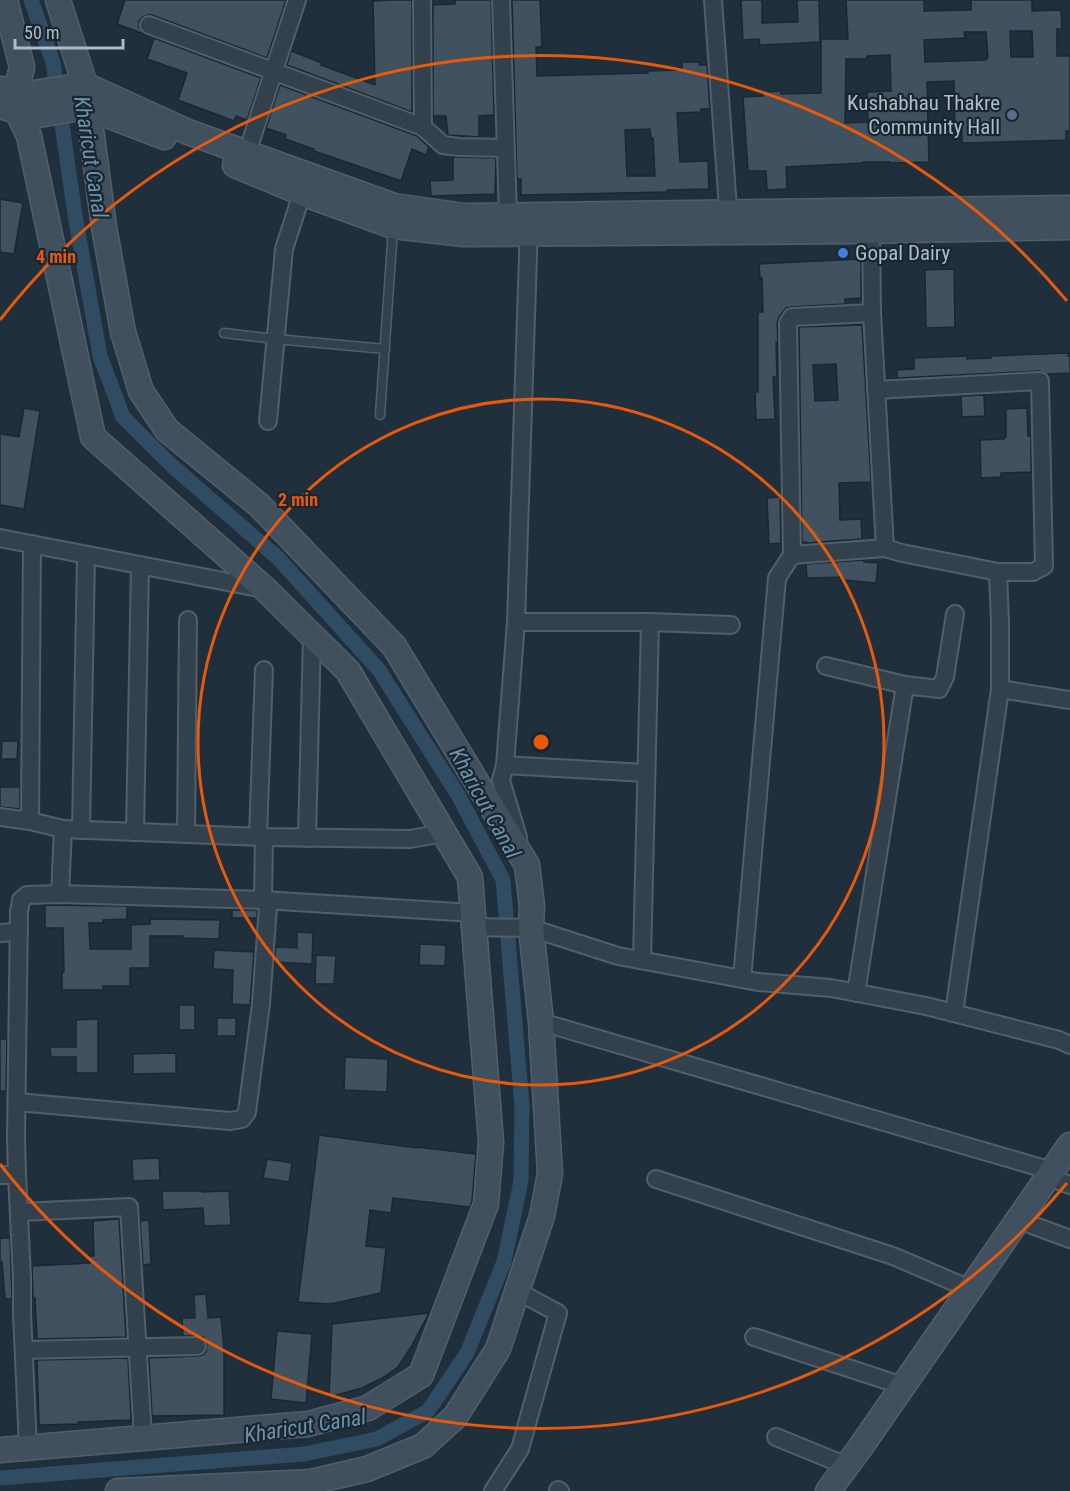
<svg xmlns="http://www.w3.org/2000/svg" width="1070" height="1491" font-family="'Roboto Condensed',sans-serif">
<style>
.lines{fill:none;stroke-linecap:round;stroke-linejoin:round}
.canal{stroke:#2f4c63;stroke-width:15}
.building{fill:#405260;stroke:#1b2832;stroke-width:1.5;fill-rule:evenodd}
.lane-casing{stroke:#515f69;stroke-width:11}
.street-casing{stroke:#515f69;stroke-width:20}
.secondary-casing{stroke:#515f69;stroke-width:27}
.lane{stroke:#33414c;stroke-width:8}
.street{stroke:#33414c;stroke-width:16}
.secondary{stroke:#41505f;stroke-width:24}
.ring{fill:none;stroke:#e8590c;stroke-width:3}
.service-dot{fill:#5c6f8a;stroke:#192630;stroke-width:2}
.shop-dot{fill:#3f7fe0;stroke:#192630;stroke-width:2}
.labels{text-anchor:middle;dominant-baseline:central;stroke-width:4.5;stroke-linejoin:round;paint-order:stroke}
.poi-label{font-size:21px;fill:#aebcc8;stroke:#192630;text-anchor:end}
.water-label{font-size:22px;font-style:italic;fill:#6b92af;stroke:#192630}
.centre{fill:#e8590c;stroke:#192630;stroke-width:3}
.ring-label{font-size:18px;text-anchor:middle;font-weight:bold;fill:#e8590c;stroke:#192630;stroke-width:4.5;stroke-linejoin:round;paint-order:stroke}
</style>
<rect width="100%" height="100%" fill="#1f2f3c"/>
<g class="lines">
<!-- canal -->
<path class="canal" d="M 0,1478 L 304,1454 L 377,1439 L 428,1411 L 467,1353 L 504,1262 L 521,1181 L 522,1106 L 503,880 L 458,795 L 379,670 L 278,558 L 170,464 L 123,417 L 100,356 L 75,215 L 53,62 L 31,0"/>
</g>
<!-- building -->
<g class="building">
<path d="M 125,0 L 286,0 L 267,58 L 152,15 L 148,15 L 143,17 L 139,21 L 139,27 L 144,34 L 117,24 Z"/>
<path d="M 390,0 L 412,0 L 412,112 L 287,65 L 291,51 L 322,63 L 321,65 L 375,85 L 373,1 Z"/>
<path d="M 455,0 L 491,0 L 494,115 L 479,116 L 479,137 L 448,135 L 446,116 L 433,116 L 433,5 L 455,4 Z"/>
<path d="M 512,0 L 540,0 L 542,47 L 536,47 L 537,76 L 648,73 L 648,71 L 682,70 L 682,62 L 699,62 L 699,65 L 707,65 L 710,109 L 701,109 L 701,112 L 677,113 L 680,162 L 708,161 L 709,189 L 667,190 L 667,192 L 521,195 L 521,179 L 517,179 ZM 650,129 L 651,138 L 653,138 L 655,176 L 627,176 L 625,130 Z"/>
<path d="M 741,0 L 762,0 L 762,23 L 798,22 L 797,0 L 819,0 L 820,42 L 760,45 L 759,39 L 743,40 Z"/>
<path d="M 846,0 L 924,0 L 924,11 L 971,10 L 971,0 L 1032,0 L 1032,11 L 1061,10 L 1062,29 L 1057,29 L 1057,56 L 1070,56 L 1070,131 L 1066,131 L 1066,140 L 962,143 L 962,132 L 955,133 L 954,81 L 927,82 L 929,162 L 890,163 L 890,162 L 863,162 L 863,163 L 786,167 L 787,189 L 767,190 L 766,171 L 748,171 L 743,97 L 763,96 L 763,92 L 781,91 L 781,94 L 821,93 L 821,39 L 848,39 ZM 1010,31 L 1032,31 L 1033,57 L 1011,57 ZM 964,32 L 986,32 L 988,58 L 986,58 L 986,60 L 925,62 L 924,40 L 965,38 ZM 890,55 L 891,91 L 867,92 L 868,122 L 845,123 L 846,59 L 867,59 L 867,56 Z"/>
<path d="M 154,38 L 261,78 L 247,120 L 236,116 L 234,121 L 178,100 L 187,73 L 147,59 Z"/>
<path d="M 280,85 L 417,136 L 429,147 L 426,155 L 412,149 L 401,181 L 314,151 L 314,149 L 285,139 L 286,135 L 266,128 Z"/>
<path d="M 453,157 L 496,158 L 495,194 L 431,196 L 430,181 L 453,180 Z"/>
<path d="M 0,199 L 23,203 L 14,254 L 0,252 Z"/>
<path d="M 861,259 L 861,298 L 845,299 L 845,304 L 791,307 L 786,308 L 779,317 L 777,323 L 778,342 L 776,342 L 777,377 L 773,377 L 775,419 L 756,420 L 755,392 L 758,392 L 758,312 L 763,312 L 762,278 L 760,278 L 759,264 Z"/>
<path d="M 954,269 L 955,327 L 926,328 L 925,270 Z"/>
<path d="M 862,325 L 871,482 L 839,483 L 840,520 L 861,519 L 862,539 L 806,543 L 806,542 L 802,542 L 799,327 ZM 836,364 L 838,400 L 815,401 L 813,365 Z"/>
<path d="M 1068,353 L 1068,356 L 1070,356 L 1070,373 L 1047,374 L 1039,371 L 897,378 L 897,370 L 914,369 L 914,358 L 967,356 L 967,359 L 991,358 L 991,356 Z"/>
<path d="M 984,395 L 985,416 L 962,417 L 961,396 Z"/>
<path d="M 24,408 L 40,411 L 24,509 L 0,505 L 0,434 L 19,437 Z"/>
<path d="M 1027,408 L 1028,436 L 1031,436 L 1031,472 L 1001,473 L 1001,477 L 981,478 L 980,440 L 1004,439 L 1004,437 L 1006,437 L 1006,409 Z"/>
<path d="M 780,497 L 781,543 L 769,544 L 767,498 Z"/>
<path d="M 863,560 L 864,562 L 878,563 L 876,583 L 843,580 L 843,577 L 807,578 L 806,564 Z"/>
<path d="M 2,741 L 18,741 L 17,759 L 1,759 Z"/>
<path d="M 0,787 L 20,787 L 20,809 L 0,807 Z"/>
<path d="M 45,905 L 127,906 L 127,919 L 103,920 L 103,923 L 89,923 L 90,949 L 131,949 L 131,925 L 150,924 L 150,919 L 220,920 L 219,939 L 183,938 L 183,936 L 150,936 L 150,968 L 130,968 L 130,986 L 103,986 L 103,990 L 62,990 L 62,972 L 64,972 L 63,928 L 45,928 Z"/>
<rect x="232" y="910" width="25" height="8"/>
<path d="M 297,932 L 313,933 L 312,964 L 274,962 L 276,947 L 297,948 Z"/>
<path d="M 420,944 L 446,945 L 445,966 L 419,965 Z"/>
<path d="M 214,950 L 254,952 L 250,1005 L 232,1004 L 233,970 L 213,969 Z"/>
<path d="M 316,955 L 336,956 L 334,984 L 315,984 Z"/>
<rect x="179" y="1005" width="16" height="25"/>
<rect x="217" y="1018" width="19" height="18"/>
<path d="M 98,1019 L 98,1073 L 76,1073 L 76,1057 L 51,1057 L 50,1047 L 76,1047 L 76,1020 Z"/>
<path d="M 0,1039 L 7,1039 L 6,1091 L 0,1091 Z"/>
<path d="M 176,1053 L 176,1073 L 133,1074 L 133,1054 Z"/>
<path d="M 345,1057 L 388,1059 L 387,1092 L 344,1090 Z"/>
<path d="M 319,1135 L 416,1148 L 416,1147 L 476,1154 L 472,1201 L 470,1207 L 393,1198 L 391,1213 L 370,1210 L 366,1246 L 386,1248 L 381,1293 L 330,1304 L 298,1302 Z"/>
<path d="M 159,1158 L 160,1180 L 133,1181 L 132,1159 Z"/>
<path d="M 267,1159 L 292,1163 L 289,1182 L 263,1178 Z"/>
<path d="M 162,1191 L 202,1191 L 202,1192 L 229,1191 L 231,1225 L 204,1226 L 203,1208 L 163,1210 Z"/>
<path d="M 119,1219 L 126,1337 L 37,1339 L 35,1298 L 33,1298 L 32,1266 L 90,1263 L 90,1256 L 94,1256 L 93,1221 Z"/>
<path d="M 149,1220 L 151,1264 L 143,1265 L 140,1221 Z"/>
<path d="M 0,1238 L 10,1238 L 12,1299 L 5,1299 L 2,1262 L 0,1262 Z"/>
<path d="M 206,1294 L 208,1318 L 221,1317 L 224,1349 L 224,1415 L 152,1416 L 149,1358 L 197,1356 L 202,1355 L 206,1352 L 207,1345 L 206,1340 L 203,1337 L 197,1336 L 183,1336 L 182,1318 L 195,1318 L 194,1295 Z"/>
<path d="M 429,1313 L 411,1347 L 398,1367 L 384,1377 L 362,1388 L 329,1397 L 332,1324 Z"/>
<path d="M 277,1331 L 312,1334 L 306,1403 L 271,1399 Z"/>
<path d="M 128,1358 L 131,1420 L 78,1422 L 78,1424 L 39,1425 L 37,1360 Z"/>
</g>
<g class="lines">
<!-- lane casing -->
<g class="lane-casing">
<g id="lane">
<path d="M 224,333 L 276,339 L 385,349"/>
<path d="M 380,415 L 393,229"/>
</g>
</g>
<!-- street casing -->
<g class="street-casing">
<g id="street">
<path d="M 422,0 L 423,127"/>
<path d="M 501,0 L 508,215"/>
<path d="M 713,0 L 729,222"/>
<path d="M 149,25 L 423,127 L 443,145 L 459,147 L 505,148"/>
<path d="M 247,153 L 297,0"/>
<path d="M 876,390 L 1040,381 L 1044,566 L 1033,572 L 998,572 L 902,553 L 885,548"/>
<path d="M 268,421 L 284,249 L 305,184"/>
<path d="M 0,538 L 264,589"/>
<path d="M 792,555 L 788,323 L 792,317 L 872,313"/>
<path d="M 998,572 L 1000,623 L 1000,689"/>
<path d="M 516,622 L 650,622 L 731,625"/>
<path d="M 826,666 L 905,685"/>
<path d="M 505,765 L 646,773"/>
<path d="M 0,817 L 30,821 L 63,829 L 264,837 L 410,839 L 444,833"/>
<path d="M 30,821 L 32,544"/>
<path d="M 81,830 L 86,555"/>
<path d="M 135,832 L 140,565"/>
<path d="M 186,833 L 188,620"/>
<path d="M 258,836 L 264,670"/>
<path d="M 518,837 L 501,780 L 505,765 L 516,622 L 529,225"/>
<path d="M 307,838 L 312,636"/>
<path d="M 60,894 L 63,829"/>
<path d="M 474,927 L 531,928 L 618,956 L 758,982 L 831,988 L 926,1006 L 1059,1040 L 1070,1045"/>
<path d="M 0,933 L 19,932"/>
<path d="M 642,960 L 650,622"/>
<path d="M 742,979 L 777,578 L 792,555 L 885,548 L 872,313 L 871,221"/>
<path d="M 856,993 L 905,685 L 939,689 L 945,677 L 955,614"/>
<path d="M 954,1013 L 1000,689 L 1070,700"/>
<path d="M 541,1022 L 1052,1171"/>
<path d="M 17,1102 L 230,1121 L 242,1119 L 247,1112 L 261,1004 L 268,906 L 263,900 L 264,837"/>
<path d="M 0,1175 L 17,1175 L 16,1137 L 19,912 L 21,900 L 27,895 L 60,894 L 263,900 L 473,913"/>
<path d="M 17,1175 L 22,1278 L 22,1314 L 28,1447"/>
<path d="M 656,1179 L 893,1256 L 970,1289"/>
<path d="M 1061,1182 L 1070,1185"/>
<path d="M 20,1212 L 129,1207 L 143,1437"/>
<path d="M 1032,1225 L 1070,1239"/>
<path d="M 754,1337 L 903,1386"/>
<path d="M 24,1350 L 197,1346"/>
<path d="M 776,1437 L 847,1466"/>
<path d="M 558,1490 L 560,1491"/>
<path d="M 493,1491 L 520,1449 L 558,1313 L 517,1291"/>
</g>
</g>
<!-- secondary casing -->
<g class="secondary-casing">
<g id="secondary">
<path d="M 58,0 L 85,85 L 86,107 L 91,129 L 104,227 L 123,332 L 141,391 L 167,430 L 259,505 L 394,646 L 527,865 L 532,906 L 531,928 L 541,1022 L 550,1174 L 542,1216 L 498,1349 L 455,1417 L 423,1446 L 367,1469 L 311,1482 L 118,1491"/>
<path d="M 2,89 L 27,94 L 85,85 L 188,132 L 394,206 L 464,216 L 1070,208"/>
<path d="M 0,106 L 33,116 L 86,107 L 164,137"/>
<path d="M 235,165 L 302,193 L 393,226 L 464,234 L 857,231 L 1070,227"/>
<path d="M 0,1450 L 308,1424 L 368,1408 L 421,1375 L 486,1204 L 491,1142 L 470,877 L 348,671 L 265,589 L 93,437 L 29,136 L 17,111 L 16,92 L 22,67 L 5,0"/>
<path d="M 828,1491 L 860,1448 L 1070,1145"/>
</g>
</g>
<!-- lane -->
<use href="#lane" class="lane"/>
<!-- street -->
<use href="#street" class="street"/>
<!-- secondary -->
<use href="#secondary" class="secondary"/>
</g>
<!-- distance rings -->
<g class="ring">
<circle cx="541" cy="742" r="343"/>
<path d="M1067 1183A686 686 0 0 1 0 1164M0 320A686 686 0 0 1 1067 301"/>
</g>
<!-- markers -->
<circle class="service-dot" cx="1012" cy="115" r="6"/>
<circle class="shop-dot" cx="843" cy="253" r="6"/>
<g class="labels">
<!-- poi labels -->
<g class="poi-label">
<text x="1000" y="103">Kushabhau Thakre<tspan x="1000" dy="24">Community Hall</tspan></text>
<text x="855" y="253" text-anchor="start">Gopal Dairy</text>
</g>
<!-- water labels -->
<g class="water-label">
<text transform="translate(91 157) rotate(81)">Kharicut Canal</text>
<text transform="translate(485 803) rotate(61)">Kharicut Canal</text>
<text transform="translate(305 1426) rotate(-9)">Kharicut Canal</text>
</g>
</g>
<circle cx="541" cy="742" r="9" class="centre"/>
<g class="ring-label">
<text x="56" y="263">4 min</text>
<text x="298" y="506">2 min</text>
</g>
<!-- scale -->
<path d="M15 39v9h108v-9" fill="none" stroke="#aebcc8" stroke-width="3"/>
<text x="24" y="39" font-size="18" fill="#aebcc8" stroke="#192630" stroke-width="4.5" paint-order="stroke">50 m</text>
</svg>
